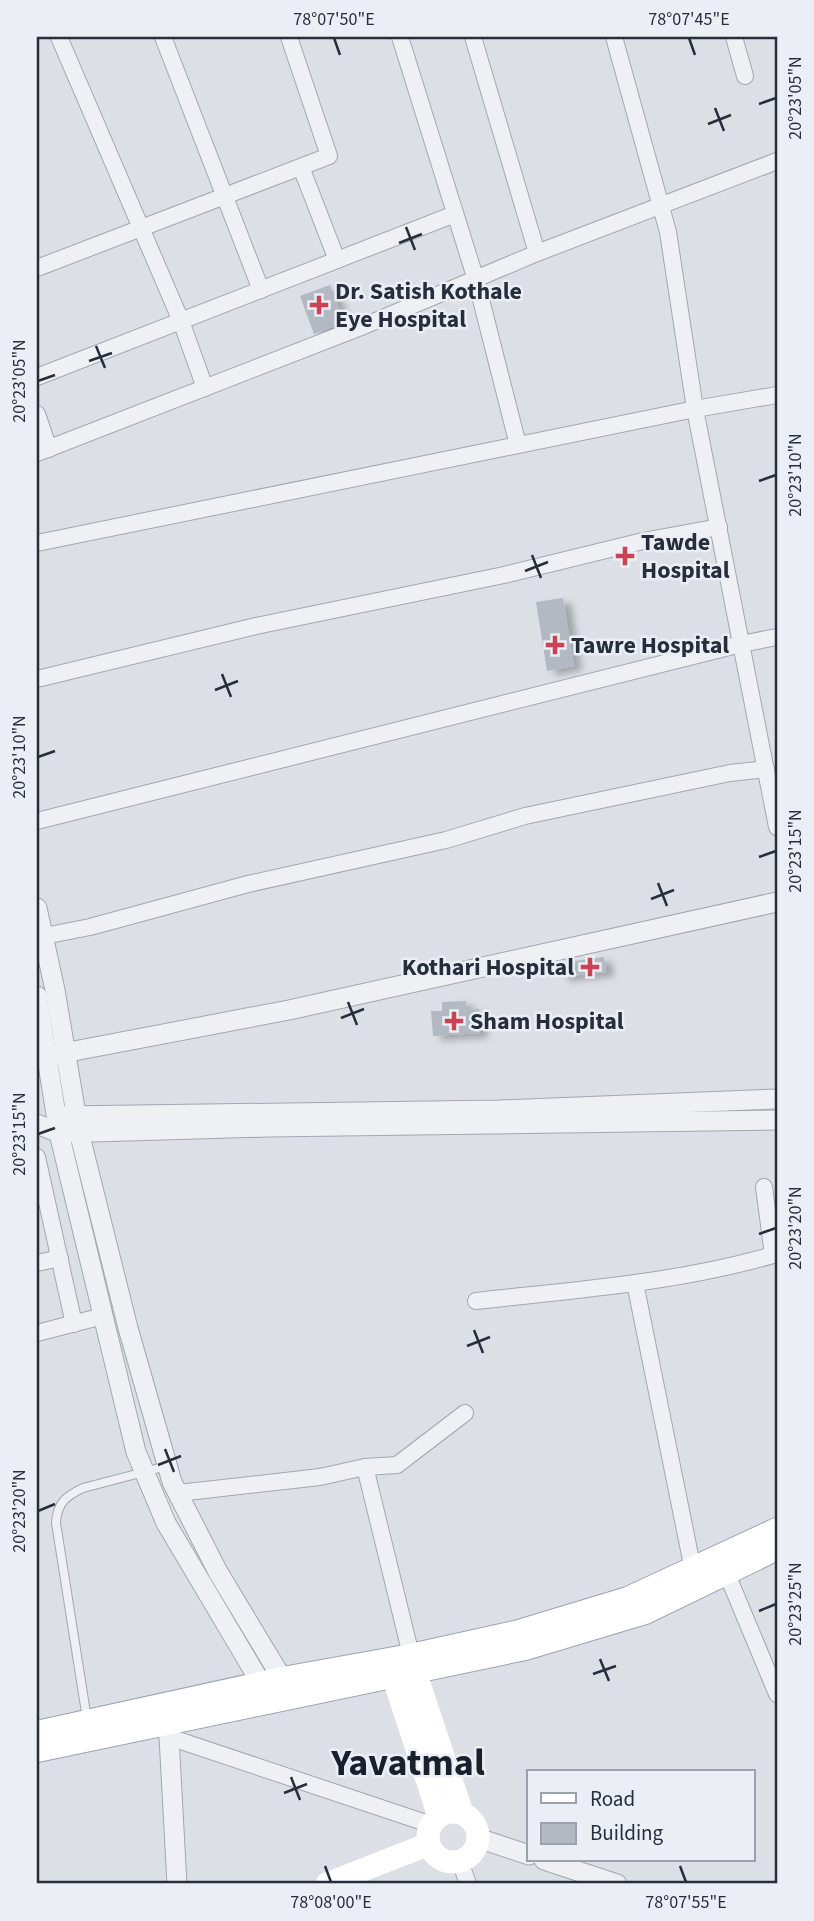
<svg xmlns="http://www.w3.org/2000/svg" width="814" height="1921" font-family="'Source Sans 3',sans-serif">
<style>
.building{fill:#b3b9c2;filter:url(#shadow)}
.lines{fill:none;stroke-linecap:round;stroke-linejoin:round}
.service-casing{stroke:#a2a7b0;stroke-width:10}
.minor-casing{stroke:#a2a7b0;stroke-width:18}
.tertiary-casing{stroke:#a2a7b0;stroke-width:21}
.primary-casing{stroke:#9ca4b1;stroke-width:26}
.service{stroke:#eef0f4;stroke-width:8}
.minor{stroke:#eef0f4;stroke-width:16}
.tertiary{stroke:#eef0f4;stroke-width:19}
.secondary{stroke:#fff;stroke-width:23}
.primary{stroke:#fff;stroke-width:24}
.ticks{fill:none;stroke:#262e3c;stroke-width:2.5}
.poi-dot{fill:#ca4254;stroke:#ebeef4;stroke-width:2.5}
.labels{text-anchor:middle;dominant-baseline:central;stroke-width:5;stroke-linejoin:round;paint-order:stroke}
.poi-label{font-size:24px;font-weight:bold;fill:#262e3c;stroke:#ebeef4;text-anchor:start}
.town-label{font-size:38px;font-weight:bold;fill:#191f2c;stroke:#ebeef4}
.neatline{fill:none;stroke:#262e3c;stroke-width:2.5}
.ticks-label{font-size:18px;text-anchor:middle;fill:#262e3c}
</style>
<defs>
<filter id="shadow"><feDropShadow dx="8" dy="4.5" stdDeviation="3.5" flood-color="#0004"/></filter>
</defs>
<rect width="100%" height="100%" fill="#dce0e6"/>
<!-- building -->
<g class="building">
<path d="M 330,285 L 344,322 L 314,334 L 300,296 Z"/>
<path d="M 563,598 L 574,666 L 547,671 L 536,602 Z"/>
<path d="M 604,957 L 606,972 L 561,977 L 559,963 Z"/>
<path d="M 466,1001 L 466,1010 L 479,1009 L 480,1033 L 433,1036 L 431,1011 L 442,1011 L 442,1002 Z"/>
</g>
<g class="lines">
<!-- service casing -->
<g class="service-casing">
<path id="service" d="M 87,1719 L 56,1523 C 57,1503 66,1496 83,1488 L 167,1466"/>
</g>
<!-- minor casing -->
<g class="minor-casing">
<g id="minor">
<path d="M 59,37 L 181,321 L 205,388"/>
<path d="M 163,37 L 261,290"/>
<path d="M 400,37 L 476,280 L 518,445"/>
<path d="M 473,37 L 537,253"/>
<path d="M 614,37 L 668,232 L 695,409 L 777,827"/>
<path d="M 734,37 L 745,76"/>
<path d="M 301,167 L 337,260"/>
<path d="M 37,268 L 329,156 L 289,37"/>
<path d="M 37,377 L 455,214"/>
<path d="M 37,414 L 49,449"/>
<path d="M 37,453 L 366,325 L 537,253 L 777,161"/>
<path d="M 37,543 L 695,409 L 777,395"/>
<path d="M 37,679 L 256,626 L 504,575 L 643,541 L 719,527"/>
<path d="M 37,821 L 741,644 L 777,637"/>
<path d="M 44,936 L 90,927 L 248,884 L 446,840 L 525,816 L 730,773 L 766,769"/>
<path d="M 37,1157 L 74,1324"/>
<path d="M 37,1263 L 60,1258"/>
<path d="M 635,1283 L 694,1575"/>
<path d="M 476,1301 C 575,1290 676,1283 773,1255 L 764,1187"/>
<path d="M 37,1333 L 103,1316"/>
<path d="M 365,1467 L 413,1663"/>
<path d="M 178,1493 L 320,1477 L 365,1467 L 397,1465 L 465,1413"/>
<path d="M 727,1574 L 777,1694"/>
<path d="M 169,1737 L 432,1825"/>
<path d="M 460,1861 L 468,1884"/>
</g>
</g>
<!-- tertiary casing -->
<g class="tertiary-casing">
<g id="tertiary">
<path d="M 37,908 L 55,990 L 79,1132 L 128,1328 L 172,1482 L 218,1572 L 289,1690"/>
<path d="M 37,996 L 59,1133 L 136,1452 L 166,1523 L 268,1695"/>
<path d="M 53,1055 L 289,1010 L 777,902"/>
<path d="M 65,1116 L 499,1110 L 777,1099"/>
<path d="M 37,1124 L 59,1133 L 268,1127 L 777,1120"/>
<path d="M 166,1725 L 169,1737 L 177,1884"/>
<path d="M 478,1838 L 529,1855"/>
<path d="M 544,1860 L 617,1884"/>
</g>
</g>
<!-- primary casing -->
<g class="primary-casing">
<g id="primary">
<path d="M 37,1733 L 283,1679 L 411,1656 L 519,1632 L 628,1599 L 777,1530"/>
<path d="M 37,1750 L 525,1648 L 645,1612 L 777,1548"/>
</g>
</g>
<!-- service -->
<use href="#service" class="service"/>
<!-- minor -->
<use href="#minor" class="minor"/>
<!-- tertiary -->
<use href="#tertiary" class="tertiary"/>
<!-- secondary -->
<g class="secondary">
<path d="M 415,1672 L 462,1813"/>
<path d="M 393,1676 L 439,1816"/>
<circle cx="453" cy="1837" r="25"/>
<path d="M 327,1884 L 429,1844"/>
</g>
<!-- primary -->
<use href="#primary" class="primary"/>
</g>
<!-- ticks -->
<path class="ticks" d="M 334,38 L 340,55M 689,38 L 695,55M 759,104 L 776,98M 715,108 L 724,131M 708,124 L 731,115M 406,227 L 415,250M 399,243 L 422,234M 96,346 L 105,368M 89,361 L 112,353M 38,381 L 55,375M 759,481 L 776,475M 532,555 L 541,578M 525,571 L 548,562M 222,674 L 231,697M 215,690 L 238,681M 38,757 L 55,751M 759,857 L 776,851M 658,883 L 667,906M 651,899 L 674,890M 348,1002 L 357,1025M 341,1018 L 364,1009M 38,1134 L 55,1128M 759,1234 L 776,1228M 474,1330 L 483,1353M 467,1346 L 490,1337M 165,1449 L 174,1472M 158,1465 L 181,1456M 38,1511 L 55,1504M 759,1611 L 776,1604M 600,1659 L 609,1681M 593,1674 L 616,1666M 291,1777 L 300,1800M 284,1793 L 307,1784M 325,1866 L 331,1882M 680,1866 L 686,1882"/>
<!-- markers -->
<g class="poi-dot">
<path d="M315.5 294.5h7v7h7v7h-7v7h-7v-7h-7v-7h7z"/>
<path d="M621.5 545.5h7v7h7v7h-7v7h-7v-7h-7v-7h7z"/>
<path d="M551.5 634.5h7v7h7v7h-7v7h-7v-7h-7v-7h7z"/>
<path d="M586.5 956.5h7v7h7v7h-7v7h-7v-7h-7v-7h7z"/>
<path d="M450.5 1010.5h7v7h7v7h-7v7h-7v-7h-7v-7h7z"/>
</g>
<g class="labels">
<!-- poi labels -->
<g class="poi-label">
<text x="335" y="291">Dr. Satish Kothale<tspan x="335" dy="28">Eye Hospital</tspan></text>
<text x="641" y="542">Tawde<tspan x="641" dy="28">Hospital</tspan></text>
<text x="571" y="645">Tawre Hospital</text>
<text x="574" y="967" text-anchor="end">Kothari Hospital</text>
<text x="470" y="1021">Sham Hospital</text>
</g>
<!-- town labels -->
<g class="town-label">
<text x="408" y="1763">Yavatmal</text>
</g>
</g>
<!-- border -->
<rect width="814" height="1921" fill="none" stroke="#ebeef4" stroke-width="77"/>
<!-- legend -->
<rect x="527" y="1770" width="228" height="91" fill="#ebeef4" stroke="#9ca1aa" stroke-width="2"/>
<rect x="541" y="1793" width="35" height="10" fill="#ffffff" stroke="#9ca1aa" stroke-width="2"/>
<text x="590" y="1806" font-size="21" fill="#262e3c">Road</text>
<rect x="541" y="1823" width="35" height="21" fill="#b3b9c2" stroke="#9ca1aa" stroke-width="2"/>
<text x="590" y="1840" font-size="21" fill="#262e3c">Building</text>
<rect x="38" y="38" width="738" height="1844" class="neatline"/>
<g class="ticks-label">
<text x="334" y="25">78°07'50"E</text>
<text x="689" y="25">78°07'45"E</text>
<text transform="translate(795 98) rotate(-90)" y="6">20°23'05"N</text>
<text transform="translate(19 381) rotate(-90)" y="6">20°23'05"N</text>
<text transform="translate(795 475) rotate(-90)" y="6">20°23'10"N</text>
<text transform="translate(19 757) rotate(-90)" y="6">20°23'10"N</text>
<text transform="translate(795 851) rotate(-90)" y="6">20°23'15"N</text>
<text transform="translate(19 1134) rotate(-90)" y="6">20°23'15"N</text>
<text transform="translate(795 1228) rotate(-90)" y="6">20°23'20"N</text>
<text transform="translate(19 1511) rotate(-90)" y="6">20°23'20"N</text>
<text transform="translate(795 1604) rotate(-90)" y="6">20°23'25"N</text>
<text x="331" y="1908">78°08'00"E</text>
<text x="686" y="1908">78°07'55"E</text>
</g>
</svg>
